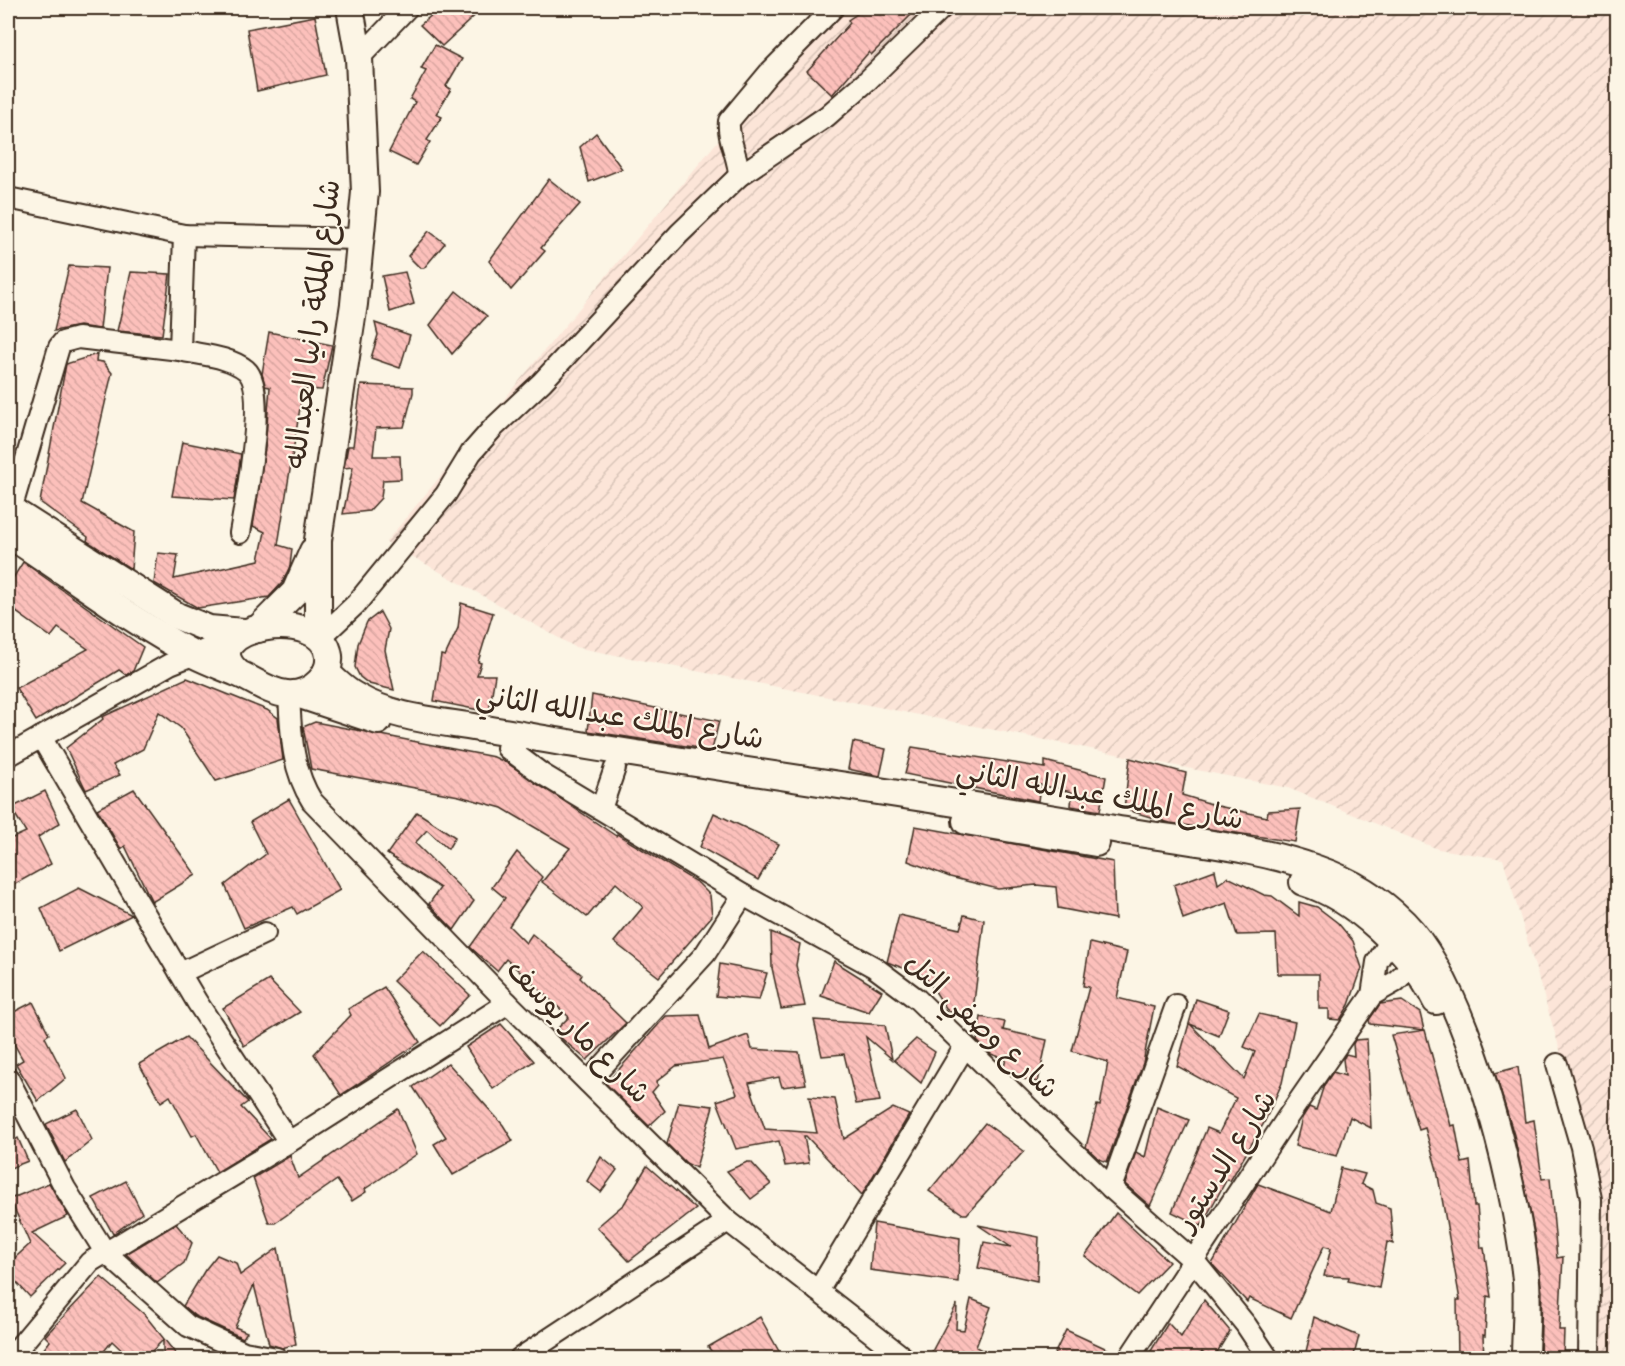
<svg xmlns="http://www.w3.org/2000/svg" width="1625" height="1366" font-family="Caveat,'Playpen Sans Arabic',sans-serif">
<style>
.industrial{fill:url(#industrial-furrows)}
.building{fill:url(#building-back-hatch);stroke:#3b2a1e;stroke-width:1.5}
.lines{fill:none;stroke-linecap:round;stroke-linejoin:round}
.minor-casing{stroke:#3b2a1e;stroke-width:24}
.major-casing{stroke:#3b2a1e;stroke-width:30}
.minor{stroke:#fcf5e5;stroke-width:20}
.major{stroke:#fcf5e5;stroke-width:26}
.labels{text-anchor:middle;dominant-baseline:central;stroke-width:4.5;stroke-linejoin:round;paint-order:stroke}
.street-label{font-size:30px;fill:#3b2a1e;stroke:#fcf5e5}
</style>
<defs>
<pattern id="industrial-furrows" width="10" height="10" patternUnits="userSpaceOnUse" patternTransform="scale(1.5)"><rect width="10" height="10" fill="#fce5d8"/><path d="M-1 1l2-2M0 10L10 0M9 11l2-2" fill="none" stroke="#d9c5b9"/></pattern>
<pattern id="building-back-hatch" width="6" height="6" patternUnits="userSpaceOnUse" patternTransform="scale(1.5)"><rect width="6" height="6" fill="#fcc0bb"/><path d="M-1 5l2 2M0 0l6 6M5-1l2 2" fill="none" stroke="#d9a5a0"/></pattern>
</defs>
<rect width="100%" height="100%" fill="#fcf5e5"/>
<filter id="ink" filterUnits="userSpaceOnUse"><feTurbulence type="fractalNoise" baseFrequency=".0167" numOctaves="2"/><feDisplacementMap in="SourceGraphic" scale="12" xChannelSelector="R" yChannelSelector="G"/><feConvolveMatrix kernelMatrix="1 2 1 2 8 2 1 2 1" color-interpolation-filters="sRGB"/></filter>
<g filter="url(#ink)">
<!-- industrial -->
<path class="industrial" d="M 828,8 L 1617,8 L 1617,1358 L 1592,1358 L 1593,1161 L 1503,859 L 1438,849 L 1288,788 L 575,647 L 386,542 Z"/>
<!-- building -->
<g class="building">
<path d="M 440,8 L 483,8 L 442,46 L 420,25 Z"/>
<path d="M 866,8 L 918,8 L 871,55 L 869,52 L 832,95 L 807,71 L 850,23 L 848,20 Z"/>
<path d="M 315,16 L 326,75 L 257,91 L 247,29 Z"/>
<path d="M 435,45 L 462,59 L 446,86 L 451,89 L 436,114 L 442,117 L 427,140 L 430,142 L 416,165 L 389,152 L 415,102 L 410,99 L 426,71 L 421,69 Z"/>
<path d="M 596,133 L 622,169 L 589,182 L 580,147 Z"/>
<path d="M 549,179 L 580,204 L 541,248 L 545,251 L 511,290 L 489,261 Z"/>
<path d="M 429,231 L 445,243 L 424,268 L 420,268 L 408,256 Z"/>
<path d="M 69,266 L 107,268 L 100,329 L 79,326 L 54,331 Z"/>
<path d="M 131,272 L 170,274 L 162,335 L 117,331 Z"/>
<path d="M 405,272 L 414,304 L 390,312 L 382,276 Z"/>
<path d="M 456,291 L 487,316 L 452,354 L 430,325 Z"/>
<path d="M 375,323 L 410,335 L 400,368 L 371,358 L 378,335 Z"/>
<path d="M 269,332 L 332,345 L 322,390 L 303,389 L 278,545 L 292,549 L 290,566 L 282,583 L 269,597 L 198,608 L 154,583 L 158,553 L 178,555 L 174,579 L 259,560 L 265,532 L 253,526 L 265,448 L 270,387 L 265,386 L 262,374 Z"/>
<path d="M 97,354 L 96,361 L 103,362 L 112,373 L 82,503 L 134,532 L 131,569 L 87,541 L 88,537 L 40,502 L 66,364 Z"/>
<path d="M 361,385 L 413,387 L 413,393 L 404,427 L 376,428 L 373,456 L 400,456 L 401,479 L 383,480 L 381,498 L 369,511 L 343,514 L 353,467 L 344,468 L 348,446 L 353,446 Z"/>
<path d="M 182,442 L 241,454 L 234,500 L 172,496 Z"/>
<path d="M 23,562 L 143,647 L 133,671 L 126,675 L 119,670 L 36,721 L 16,688 L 88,649 L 58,628 L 51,637 L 8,606 L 8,586 Z"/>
<path d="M 461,603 L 493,613 L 478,662 L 481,663 L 477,675 L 495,675 L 489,712 L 434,701 L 441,655 L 445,656 L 458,628 Z"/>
<path d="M 380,612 L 389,629 L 385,650 L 394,690 L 369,684 L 360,677 L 355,667 L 358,644 L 367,622 Z"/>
<path d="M 187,678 L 267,710 L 278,718 L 283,760 L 216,781 L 181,728 L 159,712 L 143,749 L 113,765 L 120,775 L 86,790 L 66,748 L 103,719 L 102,717 Z"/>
<path d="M 592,695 L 719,721 L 712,750 L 588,731 Z"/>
<path d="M 315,722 L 494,757 L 507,763 L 616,836 L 617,834 L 698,883 L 710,895 L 712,916 L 659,977 L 614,942 L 643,907 L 616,883 L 587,917 L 542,882 L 570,848 L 502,808 L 459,796 L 311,769 L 303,727 Z"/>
<path d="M 853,742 L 886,749 L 880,776 L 848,769 Z"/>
<path d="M 912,747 L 1045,768 L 1045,761 L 1106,777 L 1100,811 L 1071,806 L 1072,792 L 1040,785 L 1038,801 L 905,774 Z"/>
<path d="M 1130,758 L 1186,773 L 1182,795 L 1218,806 L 1267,817 L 1268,811 L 1300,809 L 1295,842 L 1170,823 L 1124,809 Z"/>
<path d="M 134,789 L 196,875 L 152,902 L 125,846 L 121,849 L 97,809 Z"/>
<path d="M 45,791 L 60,823 L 38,837 L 51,864 L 8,888 L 8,840 L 26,832 L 11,808 Z"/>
<path d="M 289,799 L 340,890 L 297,914 L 293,907 L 244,928 L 225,885 L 266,854 L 250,822 Z"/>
<path d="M 417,812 L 455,837 L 448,849 L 427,830 L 415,843 L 474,901 L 454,930 L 429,904 L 440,888 L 387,854 Z"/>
<path d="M 714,813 L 779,844 L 758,880 L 700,847 Z"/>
<path d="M 915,826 L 1113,862 L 1115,919 L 1058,908 L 1056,887 L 1036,885 L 998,889 L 950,877 L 908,861 Z"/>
<path d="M 517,852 L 542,877 L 509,926 L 526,943 L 532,934 L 582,975 L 580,978 L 626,1023 L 587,1060 L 554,1032 L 569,1017 L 506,959 L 497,971 L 470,947 L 505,898 L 492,887 Z"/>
<path d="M 1215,870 L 1218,884 L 1228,877 L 1264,895 L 1272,896 L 1299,916 L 1299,902 L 1317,907 L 1338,923 L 1353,941 L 1362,968 L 1349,1005 L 1340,1020 L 1329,1019 L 1329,1009 L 1319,1009 L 1319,974 L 1278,974 L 1276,934 L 1237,935 L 1227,903 L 1183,919 L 1174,885 Z"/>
<path d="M 79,888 L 132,915 L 59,951 L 41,908 Z"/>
<path d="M 899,915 L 960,929 L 964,915 L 984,920 L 972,1019 L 948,1011 L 925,976 L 887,962 Z"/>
<path d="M 771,932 L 800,944 L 796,965 L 805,1006 L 781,1009 L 772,968 Z"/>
<path d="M 1090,943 L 1127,952 L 1117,998 L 1154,1007 L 1143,1063 L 1107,1162 L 1099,1159 L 1086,1147 L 1097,1105 L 1100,1106 L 1108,1062 L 1072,1051 L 1089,987 L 1083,986 Z"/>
<path d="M 423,951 L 470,995 L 440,1026 L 393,981 Z"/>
<path d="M 834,961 L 882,991 L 869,1012 L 821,996 Z"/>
<path d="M 720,964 L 767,973 L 759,1000 L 716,996 Z"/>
<path d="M 269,980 L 300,1012 L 244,1046 L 223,1008 Z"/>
<path d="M 384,987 L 420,1042 L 341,1095 L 314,1054 L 351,1015 L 348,1009 Z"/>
<path d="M 1196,999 L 1229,1010 L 1219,1036 L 1190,1024 L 1244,1079 L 1255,1052 L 1244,1047 L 1259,1014 L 1295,1022 L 1282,1083 L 1264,1123 L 1230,1181 L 1227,1179 L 1201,1226 L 1172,1212 L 1207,1128 L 1219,1133 L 1236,1098 L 1177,1066 Z"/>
<path d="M 1402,1001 L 1420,1013 L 1424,1030 L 1370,1024 L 1369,1020 L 1380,1004 Z"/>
<path d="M 33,1002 L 49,1034 L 45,1037 L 66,1078 L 38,1101 L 16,1064 L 23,1060 L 8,1033 L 8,1015 Z"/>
<path d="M 700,1015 L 709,1049 L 748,1035 L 752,1049 L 799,1052 L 806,1084 L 782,1087 L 779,1077 L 749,1083 L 765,1129 L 817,1133 L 809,1097 L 835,1099 L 844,1139 L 893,1108 L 909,1115 L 862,1195 L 806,1136 L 804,1136 L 809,1163 L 785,1166 L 779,1141 L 736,1149 L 717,1101 L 737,1094 L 723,1059 L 676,1066 L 656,1082 L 658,1085 L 652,1092 L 665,1111 L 649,1126 L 606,1084 L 666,1016 Z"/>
<path d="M 981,1017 L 1005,1022 L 1003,1030 L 1047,1040 L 1038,1082 L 1014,1077 L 1004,1067 L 1006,1059 L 991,1054 L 977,1041 Z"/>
<path d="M 814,1020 L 885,1025 L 892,1059 L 866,1037 L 880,1101 L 856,1104 L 844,1054 L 822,1056 Z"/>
<path d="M 501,1024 L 534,1061 L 493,1089 L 466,1047 Z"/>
<path d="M 1425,1030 L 1451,1126 L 1455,1125 L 1462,1163 L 1470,1161 L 1474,1206 L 1477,1206 L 1481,1248 L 1484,1248 L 1491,1297 L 1487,1296 L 1485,1336 L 1483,1335 L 1484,1359 L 1458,1359 L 1457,1300 L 1460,1300 L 1437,1170 L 1425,1128 L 1419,1130 L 1391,1035 Z"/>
<path d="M 186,1037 L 248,1102 L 241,1107 L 271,1139 L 217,1172 L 196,1134 L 192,1136 L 170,1096 L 161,1102 L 139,1064 Z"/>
<path d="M 916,1039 L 935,1052 L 921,1083 L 894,1060 Z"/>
<path d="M 1367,1039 L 1371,1128 L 1350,1117 L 1337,1156 L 1295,1146 L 1302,1118 L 1309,1107 L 1316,1110 L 1324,1085 L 1333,1072 L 1345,1076 L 1343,1059 L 1346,1054 L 1354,1056 L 1353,1044 L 1355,1040 Z"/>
<path d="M 448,1063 L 503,1125 L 513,1141 L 453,1175 L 434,1144 L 446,1137 L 413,1087 Z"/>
<path d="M 1518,1067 L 1525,1122 L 1534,1120 L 1542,1179 L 1550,1178 L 1557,1258 L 1563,1257 L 1559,1330 L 1564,1330 L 1563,1359 L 1540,1359 L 1542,1292 L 1534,1231 L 1514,1135 L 1495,1073 Z"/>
<path d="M 679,1102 L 713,1106 L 696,1168 L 686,1163 L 667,1144 Z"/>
<path d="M 1157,1107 L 1189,1120 L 1150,1206 L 1125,1184 L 1136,1152 L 1145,1157 Z"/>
<path d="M 77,1109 L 92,1140 L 65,1162 L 46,1124 Z"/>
<path d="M 398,1109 L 417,1154 L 365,1189 L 366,1192 L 352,1201 L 337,1180 L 275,1223 L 269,1223 L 253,1178 L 290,1156 L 298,1178 Z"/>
<path d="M 985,1123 L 1024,1151 L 967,1214 L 963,1214 L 929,1191 Z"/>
<path d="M 18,1138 L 28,1161 L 8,1169 L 8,1144 Z"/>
<path d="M 601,1157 L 617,1170 L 601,1192 L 587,1181 Z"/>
<path d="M 747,1162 L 751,1162 L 771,1184 L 751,1199 L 727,1171 Z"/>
<path d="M 647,1166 L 696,1209 L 629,1261 L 597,1227 L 624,1204 Z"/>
<path d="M 1341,1168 L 1365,1174 L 1361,1184 L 1373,1190 L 1376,1203 L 1390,1208 L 1393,1244 L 1387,1242 L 1379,1288 L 1348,1281 L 1349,1277 L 1324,1276 L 1331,1248 L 1324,1246 L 1291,1318 L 1249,1298 L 1247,1302 L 1212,1264 L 1258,1184 L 1331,1211 Z"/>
<path d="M 126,1181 L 142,1213 L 113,1234 L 93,1198 Z"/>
<path d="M 49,1183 L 68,1216 L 32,1233 L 65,1263 L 30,1297 L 8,1273 L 8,1264 L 30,1244 L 10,1199 Z"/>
<path d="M 1116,1213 L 1169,1262 L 1137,1295 L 1085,1256 Z"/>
<path d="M 874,1223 L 960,1238 L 958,1282 L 870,1270 Z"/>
<path d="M 176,1224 L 192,1243 L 184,1263 L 157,1283 L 126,1254 Z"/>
<path d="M 978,1225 L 1039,1237 L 1037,1281 L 978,1268 L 984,1242 L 1011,1247 Z"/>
<path d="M 278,1248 L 296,1344 L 282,1348 L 269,1344 L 254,1285 L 235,1327 L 247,1332 L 243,1338 L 195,1316 L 183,1306 L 205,1270 L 217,1255 L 236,1263 L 240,1275 Z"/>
<path d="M 101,1277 L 144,1314 L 180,1359 L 163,1359 L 163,1340 L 144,1359 L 131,1359 L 112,1341 L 98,1359 L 36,1359 L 50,1341 L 45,1336 Z"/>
<path d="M 971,1299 L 991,1307 L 976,1347 L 998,1359 L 928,1359 L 957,1304 L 956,1329 L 964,1330 Z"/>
<path d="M 1204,1300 L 1230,1331 L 1213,1359 L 1209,1359 L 1202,1352 L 1197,1359 L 1146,1359 L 1168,1323 L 1181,1337 Z"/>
<path d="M 760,1317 L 781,1355 L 774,1359 L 717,1359 L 708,1347 Z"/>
<path d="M 1314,1317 L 1359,1336 L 1353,1359 L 1305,1356 Z"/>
<path d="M 1066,1330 L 1118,1354 L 1117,1359 L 1052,1359 Z"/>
</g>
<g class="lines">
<!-- minor casing -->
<g class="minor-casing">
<g id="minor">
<path d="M 359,58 L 407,8"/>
<path d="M 739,176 C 739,157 727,140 729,121 L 769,73 L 833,8"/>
<path d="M 8,198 L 184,235 L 359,239"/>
<path d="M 180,350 C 200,355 229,356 246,370 C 269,390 245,502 240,533"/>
<path d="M 11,510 L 59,347 L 63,342 L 78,338 L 180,350 L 184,235"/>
<path d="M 320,638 L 356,604 L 446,494 L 471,453 L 493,428 L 542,382 L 679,234 L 739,176 L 827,116 L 867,81 L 942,8"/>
<path d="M 289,694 C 291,731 291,768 312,801 L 508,1003 L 728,1221 L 904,1358"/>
<path d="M 41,737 L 197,1002 L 289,1142"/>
<path d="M 507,748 L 542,774 L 743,895 L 874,967 L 917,999 L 1111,1188 L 1195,1262 L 1246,1325 L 1268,1358"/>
<path d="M 8,756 L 170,664 L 235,638"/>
<path d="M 601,809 L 615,768"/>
<path d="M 180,973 L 265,933"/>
<path d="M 1372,995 L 1377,962 L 1398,929"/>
<path d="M 1557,1064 L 1581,1147 L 1591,1199 L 1589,1358"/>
<path d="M 8,1078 L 65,1188 L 105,1252 L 188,1326 L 244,1352 L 277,1358"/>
<path d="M 588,1082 L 705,954 L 743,895"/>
<path d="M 1111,1188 L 1176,1005"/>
<path d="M 818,1291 L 965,1046"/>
<path d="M 10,1358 L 90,1262 L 289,1142 L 508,1003"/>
<path d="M 520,1358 L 728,1221"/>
<path d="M 1129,1358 L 1287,1118 L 1372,995 L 1395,982 L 1422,956"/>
</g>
</g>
<!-- major casing -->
<g class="major-casing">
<g id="major">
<path d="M 8,508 L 177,616 L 209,629 L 244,632"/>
<path d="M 8,534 C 70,574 130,621 195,655 C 209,662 223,667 237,673 C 254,680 270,693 287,694 C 299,695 312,690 320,681 C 326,674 330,665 329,656 C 323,603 190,628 237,672"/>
<path d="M 258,629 L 295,592 L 313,551"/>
<path d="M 318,636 L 318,540 L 354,304 L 365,192 L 359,58 L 350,8"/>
<path d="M 326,672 C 335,681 345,691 357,697 C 392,718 440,721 479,728 C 513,733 547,740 581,745 C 759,774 937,798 1114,829 C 1181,841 1253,846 1317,869 C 1349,880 1379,898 1404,923 C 1467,987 1515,1181 1525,1271 C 1529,1300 1525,1330 1525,1358"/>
<path d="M 297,694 L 378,721"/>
<path d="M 966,821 L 1096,843"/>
<path d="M 1303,882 C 1355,898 1412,952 1436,1001"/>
</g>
</g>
<!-- minor -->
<use href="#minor" class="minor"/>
<!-- major -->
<use href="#major" class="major"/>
</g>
</g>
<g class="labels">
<!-- street labels -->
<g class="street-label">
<text transform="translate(312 324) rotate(-83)">شارع الملكة رانيا العبدالله</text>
<text transform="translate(620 716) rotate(9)">شارع الملك عبدالله الثاني</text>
<text transform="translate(1100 794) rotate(10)">شارع الملك عبدالله الثاني</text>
<text transform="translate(982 1025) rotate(43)">شارع وصفي التل</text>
<text transform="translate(579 1031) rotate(45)">شارع مار يوسف</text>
<text transform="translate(1225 1160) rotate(-57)">شارع الدستور</text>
</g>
</g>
<!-- margin -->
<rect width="1625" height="1366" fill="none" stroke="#fcf5e5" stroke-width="30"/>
<rect x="15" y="15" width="1595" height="1336" fill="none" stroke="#3b2a1e" stroke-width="2" filter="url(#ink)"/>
</svg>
